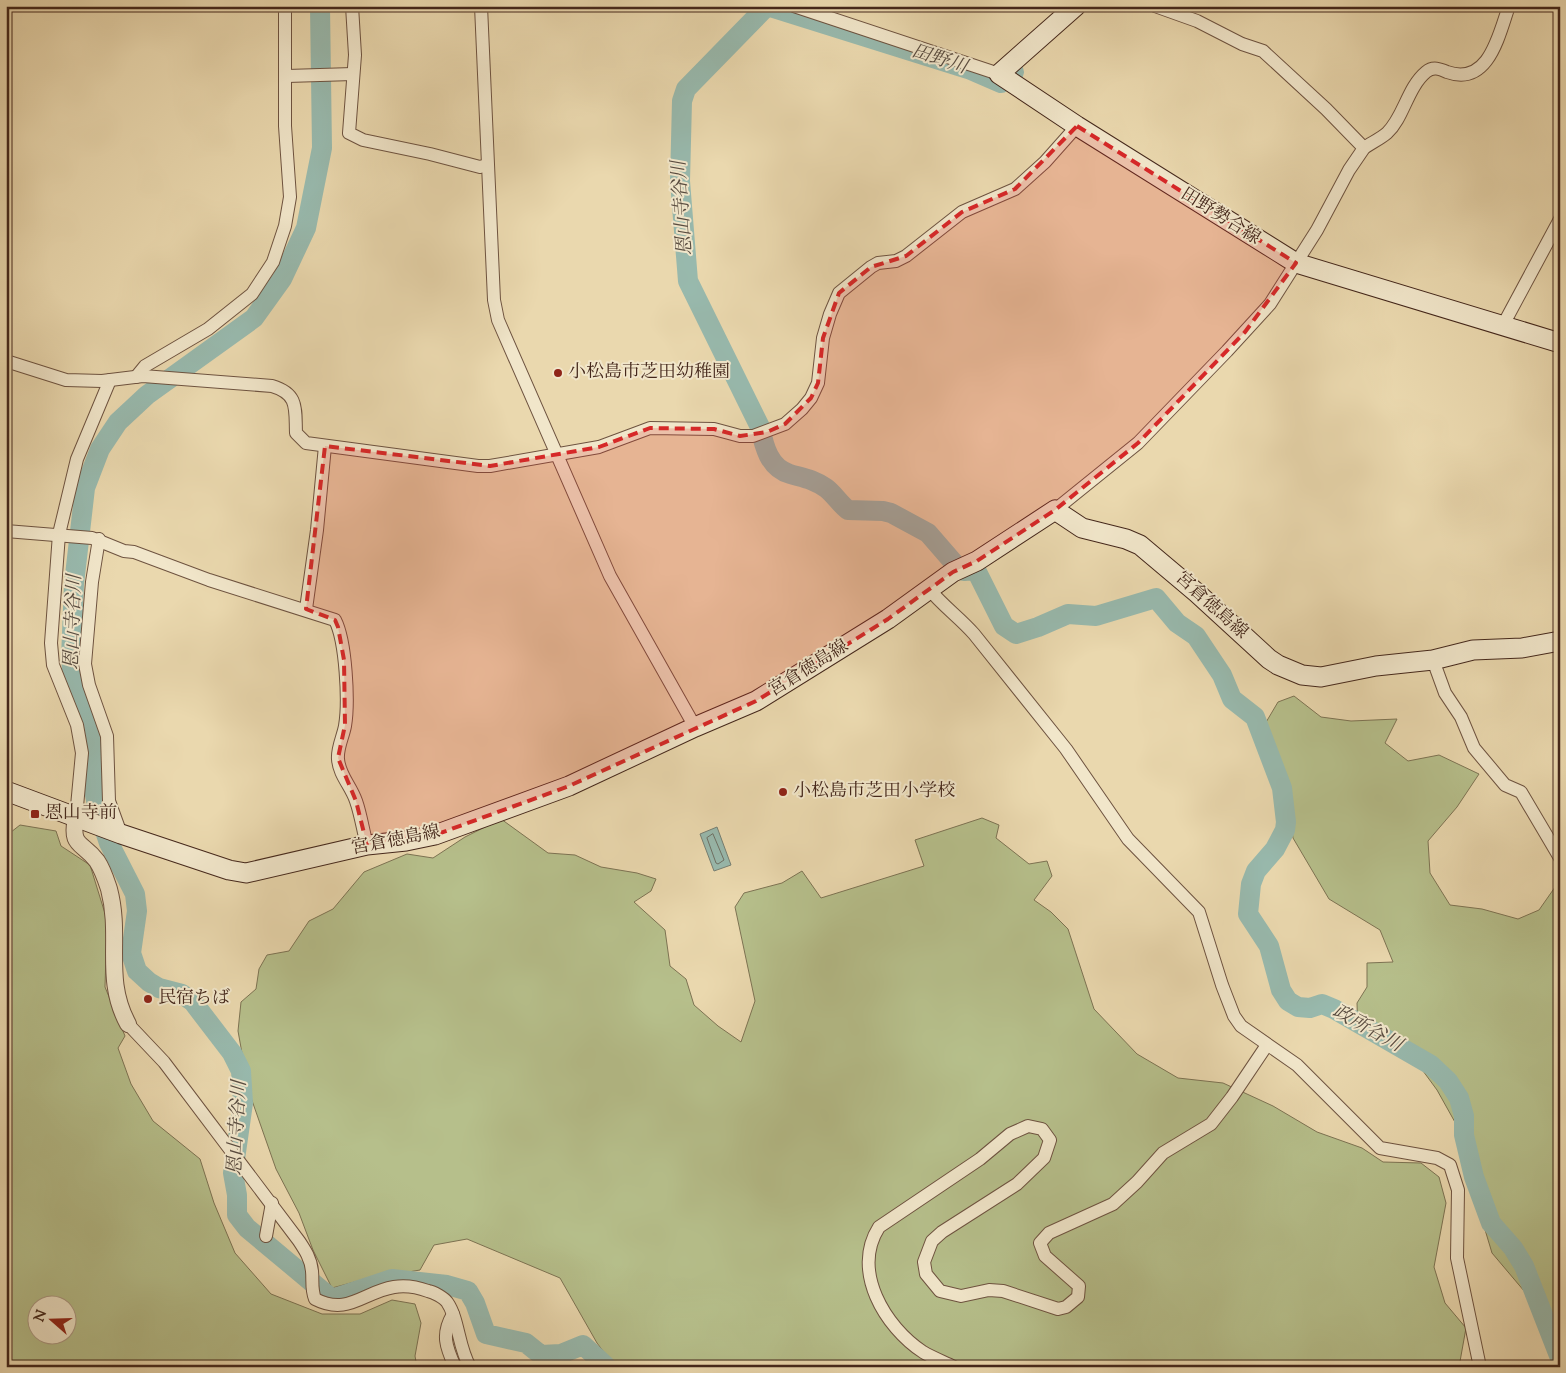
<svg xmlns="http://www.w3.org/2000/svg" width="1566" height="1373" font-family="'Sorts Mill Goudy','Noto Serif JP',serif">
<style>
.green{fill:#b6bf8b;stroke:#7d7353;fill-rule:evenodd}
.water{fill:#98b9ad;stroke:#767f73}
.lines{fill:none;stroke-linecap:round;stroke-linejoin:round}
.shore{stroke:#6e7064;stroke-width:1}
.river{stroke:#98b9ad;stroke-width:20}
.minor-casing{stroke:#6e5340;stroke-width:14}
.tertiary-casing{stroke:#6e5340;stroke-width:18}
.secondary-casing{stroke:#44271b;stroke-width:21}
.minor{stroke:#f1e6ca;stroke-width:12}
.tertiary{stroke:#f1e6ca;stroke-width:16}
.secondary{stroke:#f1e6ca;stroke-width:19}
.marked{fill:#d62828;fill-opacity:0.2;stroke:#d62828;stroke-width:4;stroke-dasharray:10 6;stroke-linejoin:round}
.poi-dot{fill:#8f2418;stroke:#f1e6ca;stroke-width:2}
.labels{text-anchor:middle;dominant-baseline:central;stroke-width:4;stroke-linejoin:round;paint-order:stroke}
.street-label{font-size:18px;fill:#44271b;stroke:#f1e6ca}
.poi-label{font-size:18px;fill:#44271b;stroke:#f1e6ca;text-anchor:start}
.water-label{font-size:19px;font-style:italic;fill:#594c40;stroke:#f1e6ca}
</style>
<rect width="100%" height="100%" fill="#ead8ae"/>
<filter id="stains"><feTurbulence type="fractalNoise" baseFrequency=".004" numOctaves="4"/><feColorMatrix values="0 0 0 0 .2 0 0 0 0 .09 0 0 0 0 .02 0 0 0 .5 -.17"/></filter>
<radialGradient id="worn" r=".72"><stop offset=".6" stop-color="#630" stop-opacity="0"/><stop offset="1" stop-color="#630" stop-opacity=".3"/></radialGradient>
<!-- green -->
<g class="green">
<path d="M 1294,696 L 1321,717 L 1351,721 L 1397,719 L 1385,743 L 1408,761 L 1439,755 L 1479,774 L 1457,807 L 1428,841 L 1430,873 L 1450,905 L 1482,909 L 1518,919 L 1539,910 L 1560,880 L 1560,1341 L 1530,1298 L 1492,1253 L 1477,1203 L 1480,1167 L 1437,1090 L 1415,1060 L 1358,1032 L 1357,1003 L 1367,987 L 1367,963 L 1393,962 L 1380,930 L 1329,899 L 1293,838 L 1286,787 L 1262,729 L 1278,702 Z"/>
<path d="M 982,818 L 999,825 L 996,838 L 1029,864 L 1047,861 L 1052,876 L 1034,900 L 1051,912 L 1068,929 L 1094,1009 L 1137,1054 L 1178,1078 L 1223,1083 L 1273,1106 L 1317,1132 L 1362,1148 L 1383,1162 L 1421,1163 L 1439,1177 L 1446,1203 L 1434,1267 L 1445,1303 L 1466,1328 L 1459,1367 L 615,1367 L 597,1343 L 560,1278 L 467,1239 L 434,1245 L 420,1270 L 362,1280 L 332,1288 L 313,1250 L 299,1213 L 276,1169 L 249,1092 L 238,1031 L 241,1002 L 256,989 L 259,969 L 267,955 L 289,951 L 309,921 L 333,909 L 364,872 L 407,854 L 433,858 L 465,837 L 501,819 L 548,853 L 575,855 L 601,867 L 637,873 L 656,879 L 651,891 L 634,902 L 665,930 L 670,966 L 686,979 L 694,1005 L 718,1026 L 741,1042 L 755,1001 L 735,907 L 744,893 L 782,883 L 802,871 L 821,898 L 924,866 L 915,840 Z"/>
<path d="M 20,825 L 56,831 L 61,846 L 90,865 L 107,920 L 105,987 L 125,1036 L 118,1048 L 131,1084 L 153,1121 L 200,1159 L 214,1203 L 235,1253 L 271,1294 L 322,1314 L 360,1314 L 392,1300 L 415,1304 L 421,1323 L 415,1356 L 417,1367 L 6,1367 L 6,836 ZM 38,1306 L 68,1306 L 68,1336 L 38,1336 Z"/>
</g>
<!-- water -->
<path class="water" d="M 717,827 L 731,865 L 714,871 L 700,834 Z"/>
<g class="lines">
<!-- shore -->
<path class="shore" d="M 713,834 L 724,860 L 718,864 L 716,863 L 707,838 Z"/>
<!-- river -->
<g class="river">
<path d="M 320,6 L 322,148 L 306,228 L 282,279 L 254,318 L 147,395 L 118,422 L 100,449 L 85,488 L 74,584 L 71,658 L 73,680 L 95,737 L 94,790 L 98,810 L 109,843 L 135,894 L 137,911 L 131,953 L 137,971 L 149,982 L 159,988 L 182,994 L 193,1002 L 232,1053 L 241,1071 L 243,1103 L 233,1173 L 237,1195 L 237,1215 L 247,1228 L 332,1299 L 392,1279 L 447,1285 L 468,1291 L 475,1303 L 486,1334 L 526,1343 L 541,1355 L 561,1354 L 583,1345 L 607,1367"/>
<path d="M 767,6 L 686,89 L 682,101 L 680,181 L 688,281 L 760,427 C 764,446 769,468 790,474 C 804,478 813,479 826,488 C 834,494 840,504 848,510 L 883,511 L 891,513 L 928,533 L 954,563"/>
<path d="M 767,6 L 971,70 L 1001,83 L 1014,72"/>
<path d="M 964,571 L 976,570 L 1004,626 L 1016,634 L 1038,627 L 1068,614 L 1096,616 L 1156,598 L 1177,623 L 1196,636 L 1222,675 L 1232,699 L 1255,717 L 1282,788 L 1286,822 L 1285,830 L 1275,849 L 1256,871 L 1251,884 L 1248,914 L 1269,946 L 1281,990 L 1288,1001 L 1298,1007 L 1310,1008 L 1322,1004 L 1334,1009 L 1431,1065 L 1448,1081 L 1459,1098 L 1464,1116 L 1464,1135 L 1474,1177 L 1491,1223 L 1513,1248 L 1524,1266 L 1560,1358"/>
</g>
<!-- minor casing -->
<g class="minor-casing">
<g id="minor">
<path d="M 352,6 L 355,55 L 349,133 L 363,140 L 430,154 L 480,167 L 487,165"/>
<path d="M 481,6 L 494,300 L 498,320 L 610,576 L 695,727"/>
<path d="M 794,6 L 999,74"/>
<path d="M 1155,6 L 1197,21 L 1242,44 L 1263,51 L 1326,109 L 1364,148"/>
<path d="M 287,76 L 353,74"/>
<path d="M 1502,327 L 1560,219"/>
<path d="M 6,361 L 66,380 L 102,381 L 143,376 L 272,386 C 299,394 295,409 296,433 L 306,443 L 478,466 L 490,466 L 599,447 L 650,428 L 714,429 L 740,436 L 753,436 L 785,424 L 802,409 L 811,398 L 818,383 L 823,338 L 830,314 L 839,293 L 871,267 L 878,263 L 896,261 L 906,256 L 962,212 L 1015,189 L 1045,162 L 1077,126"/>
<path d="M 136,377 L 145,366 L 208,329 L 252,294 L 273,262 L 285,226 L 290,197 L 285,126 L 285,6"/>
<path d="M 1055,510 L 1138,443 L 1227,351 L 1270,304 L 1317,230 L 1349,170 L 1364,148 C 1371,143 1380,139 1387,133 C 1404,117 1407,88 1426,72 C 1433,66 1440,69 1447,72 C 1489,87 1499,34 1509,6"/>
<path d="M 6,531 L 92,538 L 124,551 L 134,552 L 209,580 L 335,620 C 346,641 349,702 345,726 C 343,737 337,748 338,759 C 339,775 351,786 356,801 C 361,815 363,831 367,845"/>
<path d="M 99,539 L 92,582 L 85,664 L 89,685 L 107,736 L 109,801 L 121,834"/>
<path d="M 929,589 C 943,606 960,618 974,634 L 1066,749 L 1128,839 L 1199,912 L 1222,985 L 1234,1016 L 1241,1026 L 1297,1065 L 1380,1148 L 1437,1158 L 1450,1165 L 1458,1190 L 1457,1258 L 1480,1367"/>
<path d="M 306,609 L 317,530 L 325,446"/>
<path d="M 1433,660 L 1445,693 L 1461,717 L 1474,748 L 1505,785 L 1521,792 L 1560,858"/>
<path d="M 76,817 L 82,753 L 77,725 L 53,665 L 51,643 L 59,534 L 77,459 L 110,380"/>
<path d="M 128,1024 L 164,1062 L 299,1241 C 305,1250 311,1259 312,1271 C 313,1281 311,1289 315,1299 C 348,1316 363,1292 394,1287 C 406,1285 417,1287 428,1291 C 434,1292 444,1298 447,1302 C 459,1319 458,1347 470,1367"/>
<path d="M 266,1236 L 272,1203"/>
<path d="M 453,1314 C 441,1334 446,1347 455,1367"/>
<path d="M 954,1367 C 944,1362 933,1358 923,1352 C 885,1327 851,1271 879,1227 L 980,1159 L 1010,1134 L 1028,1126 L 1042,1129 L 1050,1140 L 1044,1158 L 1017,1184 L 942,1232 L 932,1241 L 924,1262 L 926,1274 L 940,1291 L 961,1296 L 989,1290 L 1003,1291 L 1058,1309 L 1066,1307 L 1078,1297 L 1079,1286 L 1045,1256 L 1040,1243 L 1049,1233 L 1113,1204 L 1137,1182 L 1163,1153 L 1211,1124 L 1232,1097 L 1267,1045"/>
</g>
</g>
<!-- tertiary casing -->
<g class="tertiary-casing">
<path id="tertiary" d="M 76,817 C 70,848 82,841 97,861 C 103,870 106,880 109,889 C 122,938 103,978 128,1024"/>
</g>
<!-- secondary casing -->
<g class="secondary-casing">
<g id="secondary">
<path d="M 1076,6 L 999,74 L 1077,126 L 1296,263 L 1560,343"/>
<path d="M 6,791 L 121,834 L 229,870 L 246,873 L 367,845 L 406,841 L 435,835 L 569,786 L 695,727 L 756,701 L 888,619 L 953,572 L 977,561 L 1055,510 L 1082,528 L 1126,539 L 1140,545 L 1197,593 L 1269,659 L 1278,665 L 1302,675 L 1321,677 L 1376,666 L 1433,660 L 1473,650 L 1522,648 L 1560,641"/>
</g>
</g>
<!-- minor -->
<use href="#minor" class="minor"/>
<!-- tertiary -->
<use href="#tertiary" class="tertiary"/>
<!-- secondary -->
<use href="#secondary" class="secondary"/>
</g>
<!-- marked area -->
<path class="marked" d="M 1077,126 L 1296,263 L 1245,332 L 1138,443 L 1055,510 L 977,561 L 953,572 L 888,619 L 756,701 L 569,786 L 435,835 L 367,845 L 356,801 L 338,758 L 345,725 L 344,660 L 338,627 L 335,620 L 306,609 L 325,446 L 490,466 L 599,447 L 650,428 L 714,429 L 740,436 L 767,432 L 785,424 L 811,398 L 818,383 L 823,338 L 839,293 L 871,267 L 906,256 L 962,212 L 1015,189 Z"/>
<!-- markers -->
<g class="poi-dot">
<circle cx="558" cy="373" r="5"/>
<circle cx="783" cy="792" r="5"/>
<rect x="30" y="809" width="10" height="10" rx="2.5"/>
<circle cx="148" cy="999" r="5"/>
</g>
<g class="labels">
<!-- street labels -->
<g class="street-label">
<text transform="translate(1220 217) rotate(32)">田野勢合線</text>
<text transform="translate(1211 606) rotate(42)">宮倉徳島線</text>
<text transform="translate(809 669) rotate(-32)">宮倉徳島線</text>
<text transform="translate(396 841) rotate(-11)">宮倉徳島線</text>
</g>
<!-- poi labels -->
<g class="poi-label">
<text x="568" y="373">小松島市芝田幼稚園</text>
<text x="793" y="792">小松島市芝田小学校</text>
<text x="45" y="814">恩山寺前</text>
<text x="158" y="999">民宿ちば</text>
</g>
<!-- water labels -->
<g class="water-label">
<text transform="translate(939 60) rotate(18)">田野川</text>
<text transform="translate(683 208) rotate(-94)">恩山寺谷川</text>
<text transform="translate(74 622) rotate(-88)">恩山寺谷川</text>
<text transform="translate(1367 1029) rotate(29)">政所谷川</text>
<text transform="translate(238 1128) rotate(-87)">恩山寺谷川</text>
</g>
</g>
<!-- margin -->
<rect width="1566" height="1373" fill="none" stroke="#ead8ae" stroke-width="25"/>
<rect x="8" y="8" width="1551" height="1358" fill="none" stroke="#44271b" stroke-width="2.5"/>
<rect x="12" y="12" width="1541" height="1348" fill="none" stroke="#44271b"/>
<!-- north arrow -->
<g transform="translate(52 1320) rotate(290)"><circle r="24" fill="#f1e6ca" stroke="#ac9a84"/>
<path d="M0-4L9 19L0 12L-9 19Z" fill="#8f2418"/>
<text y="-8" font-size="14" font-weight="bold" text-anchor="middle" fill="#44271b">N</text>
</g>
<rect width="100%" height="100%" filter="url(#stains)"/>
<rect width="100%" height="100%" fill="url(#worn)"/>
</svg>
